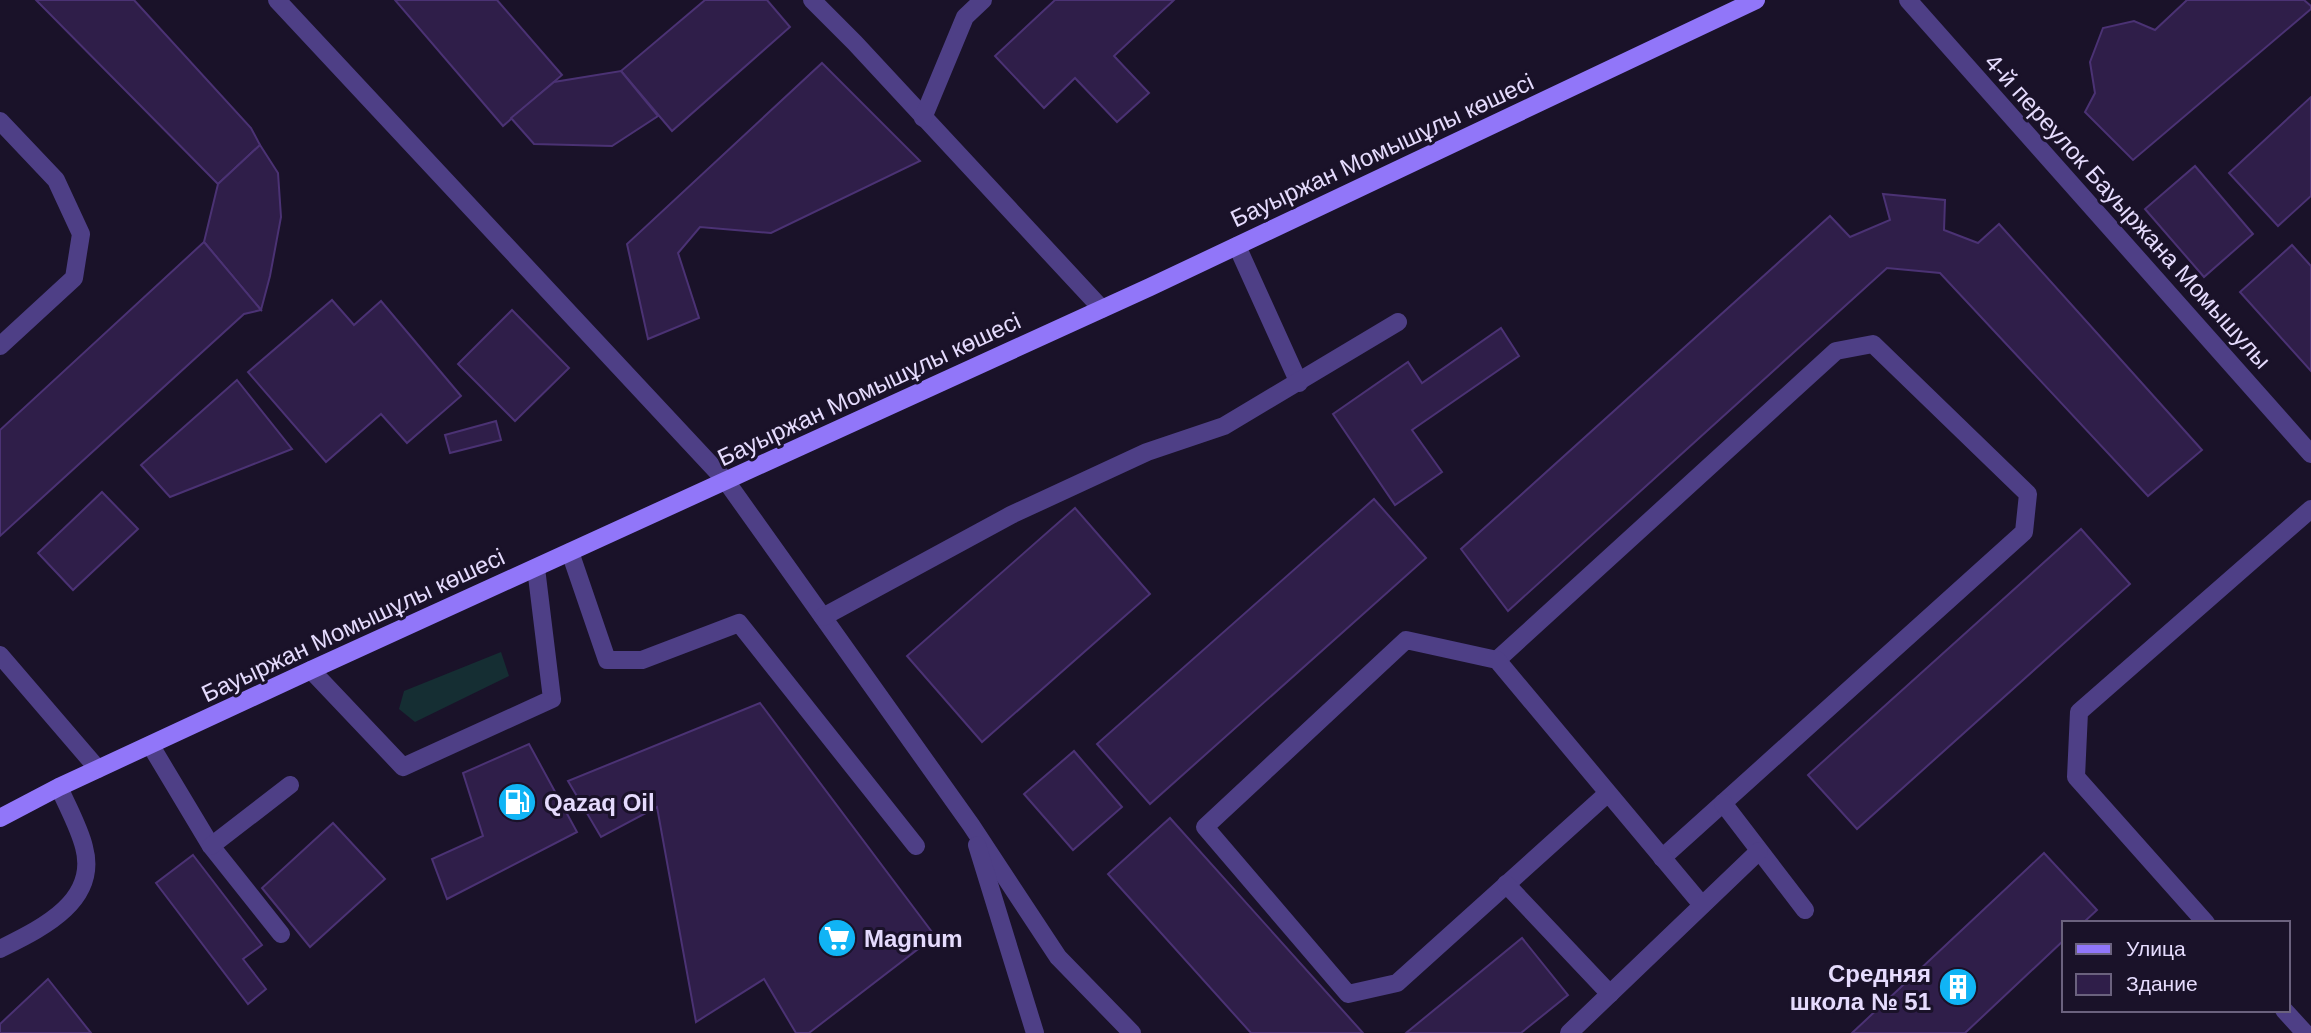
<svg xmlns="http://www.w3.org/2000/svg" width="2311" height="1033" font-family="Arial,sans-serif">
<style>
.green{fill:#152e33}
.building{fill:#2f1e49;stroke:#4b3274;stroke-width:2}
.lines{fill:none;stroke-linecap:round;stroke-linejoin:round}
.lane{stroke:#4e3f86;stroke-width:18}
.secondary{stroke:#9176f9;stroke-width:18}
.labels{text-anchor:middle;dominant-baseline:central;stroke-width:6;stroke-linejoin:round;paint-order:stroke}
.street-label{font-size:24px;fill:#e5dbfd;stroke:#1a1229}
.poi-label{font-size:24px;font-weight:bold;fill:#e5dbfd;stroke:#1a1229;text-anchor:start}
</style>
<rect width="100%" height="100%" fill="#1a1229"/>
<!-- green -->
<path class="green" d="M 501,652 L 509,676 L 415,722 L 399,709 L 404,691 Z"/>
<!-- building -->
<g class="building">
<path d="M 36,0 L 134,0 L 251,128 L 260,145 L 218,184 Z"/>
<path d="M 395,0 L 497,0 L 562,75 L 503,126 Z"/>
<path d="M 705,0 L 767,0 L 790,27 L 672,131 L 621,71 Z"/>
<path d="M 1055,0 L 1174,0 L 1114,56 L 1149,93 L 1117,122 L 1075,78 L 1044,108 L 995,56 Z"/>
<path d="M 2187,0 L 2304,0 L 2311,6 L 2311,9 L 2133,160 L 2085,112 L 2095,93 L 2090,62 L 2103,28 L 2134,21 L 2155,30 Z"/>
<path d="M 822,63 L 920,161 L 771,233 L 700,227 L 678,253 L 699,318 L 648,339 L 627,244 Z"/>
<path d="M 621,71 L 658,116 L 612,146 L 534,144 L 511,118 L 554,82 Z"/>
<path d="M 2311,97 L 2311,196 L 2278,226 L 2229,173 Z"/>
<path d="M 260,145 L 278,173 L 281,217 L 270,276 L 261,310 L 204,242 L 218,184 Z"/>
<path d="M 2195,166 L 2253,234 L 2204,277 L 2145,209 Z"/>
<path d="M 1883,194 L 1945,200 L 1944,230 L 1978,243 L 1999,224 L 2202,450 L 2148,496 L 1940,273 L 1887,268 L 1508,611 L 1461,549 L 1830,216 L 1850,237 L 1890,220 Z"/>
<path d="M 204,242 L 261,310 L 244,314 L 0,536 L 0,430 Z"/>
<path d="M 2292,245 L 2311,266 L 2311,371 L 2240,292 Z"/>
<path d="M 332,300 L 354,325 L 381,301 L 461,396 L 407,443 L 381,414 L 326,462 L 248,372 Z"/>
<path d="M 512,310 L 569,368 L 515,421 L 458,364 Z"/>
<path d="M 1501,328 L 1519,356 L 1412,430 L 1442,472 L 1395,505 L 1333,414 L 1408,362 L 1422,383 Z"/>
<path d="M 237,380 L 292,449 L 170,497 L 141,465 Z"/>
<path d="M 496,421 L 501,440 L 450,453 L 445,435 Z"/>
<path d="M 102,492 L 138,529 L 73,590 L 38,553 Z"/>
<path d="M 1374,499 L 1426,558 L 1150,804 L 1097,744 Z"/>
<path d="M 1075,508 L 1150,594 L 982,742 L 907,656 Z"/>
<path d="M 2081,529 L 2130,584 L 1857,829 L 1808,775 Z"/>
<path d="M 760,703 L 935,936 L 809,1033 L 796,1033 L 764,979 L 696,1022 L 657,807 L 601,837 L 568,781 Z"/>
<path d="M 529,744 L 577,832 L 447,899 L 432,859 L 483,836 L 463,773 Z"/>
<path d="M 1074,751 L 1122,807 L 1073,850 L 1024,794 Z"/>
<path d="M 1170,818 L 1363,1033 L 1251,1033 L 1108,874 Z"/>
<path d="M 333,823 L 385,879 L 310,947 L 262,888 Z"/>
<path d="M 2044,853 L 2097,910 L 2083,923 L 2064,923 L 2064,940 L 1965,1033 L 1852,1033 Z"/>
<path d="M 193,855 L 262,945 L 243,959 L 266,989 L 248,1004 L 156,883 Z"/>
<path d="M 1522,938 L 1568,995 L 1521,1033 L 1406,1033 Z"/>
<path d="M 48,979 L 91,1033 L 0,1033 L 0,1024 Z"/>
</g>
<g class="lines">
<!-- lane -->
<g class="lane">
<path d="M 277,0 L 726,481 L 971,825 L 1058,957 L 1132,1033"/>
<path d="M 812,0 L 855,43 L 1102,309"/>
<path d="M 1908,0 L 2311,454"/>
<path d="M 923,118 L 965,17 L 983,0"/>
<path d="M 0,121 L 56,180 L 81,234 L 74,278 L 0,346"/>
<path d="M 1237,246 L 1299,383"/>
<path d="M 570,552 L 607,660 L 642,660 L 739,623 L 916,846"/>
<path d="M 823,617 L 1011,515 L 1147,452 L 1224,426 L 1398,322"/>
<path d="M 0,655 L 98,769"/>
<path d="M 1497,660 L 1836,351 L 1873,344 L 2028,494 L 2024,532 L 1662,858"/>
<path d="M 311,670 L 403,767 L 552,699 L 536,568"/>
<path d="M 151,746 L 211,846 L 281,934"/>
<path d="M 1608,793 L 1397,983 L 1348,994 L 1205,827 L 1406,640 L 1497,660 L 1702,905"/>
<path d="M 1723,803 L 1805,910"/>
<path d="M 977,845 L 1035,1033"/>
<path d="M 211,846 L 290,785"/>
<path d="M 1506,884 L 1610,994"/>
<path d="M 2206,923 L 2076,777 L 2079,712 L 2311,509"/>
<path d="M 0,949 C 40,929 99,902 84,847 C 79,827 67,806 59,787"/>
<path d="M 2284,1010 L 2305,1033"/>
<path d="M 1569,1033 L 1759,851"/>
</g>
<!-- secondary -->
<path class="secondary" d="M 0,818 L 59,787 L 311,670 L 1150,287 L 1756,0"/>
</g>
<!-- icons -->
<defs>
<g id="fuel-disc" transform="scale(2.0125)"><circle r="9.5" fill="#10b4f5" stroke="#1a1229"/><path d="M-5.5-6h7V0h2V4h1.3V-2.5L3-4.5l.8-.8L6-3V5H2.5V1h-1V6h-7ZM-4.2-4.7v3.2H.2V-4.7Z" fill="#fff"/></g>
<g id="supermarket-disc" transform="scale(2.0125)"><circle r="9.5" fill="#10b4f5" stroke="#1a1229"/><path d="M-6-5.5h2.5l.6 2H6L4.5 2H-2.5L-4.4-4H-6ZM-1.5 3.2a1.3 1.3 0 1 0 .1 0ZM3 3.2a1.3 1.3 0 1 0 .1 0Z" fill="#fff"/></g>
<g id="building-disc" transform="scale(2.0125)"><circle r="9.5" fill="#10b4f5" stroke="#1a1229"/><path d="M-4-6H4V6H1V3H-1V6H-4ZM-2.5-4.3h1.7v1.8h-1.7ZM.8-4.3h1.7v1.8H.8ZM-2.5-1h1.7V.8h-1.7ZM.8-1h1.7V.8H.8Z" fill="#fff"/></g>
</defs>
<g fill-rule="evenodd">
<use href="#fuel-disc" x="517" y="802"/>
<use href="#supermarket-disc" x="837" y="938"/>
<use href="#building-disc" x="1958" y="987"/>
</g>
<g class="labels">
<!-- street labels -->
<g class="street-label">
<text transform="translate(1382 150) rotate(-25)">Бауыржан Момышұлы көшесі</text>
<text transform="translate(2128 211) rotate(48)">4-й переулок Бауыржана Момышулы</text>
<text transform="translate(869 389) rotate(-25)">Бауыржан Момышұлы көшесі</text>
<text transform="translate(353 625) rotate(-25)">Бауыржан Момышұлы көшесі</text>
</g>
<!-- poi labels -->
<g class="poi-label">
<text x="544" y="802">Qazaq Oil</text>
<text x="864" y="938">Magnum</text>
<text x="1931" y="973" text-anchor="end">Средняя<tspan x="1931" dy="28">школа № 51</tspan></text>
</g>
</g>
<!-- legend -->
<rect x="2062" y="921" width="228" height="91" fill="#1a1229" stroke="#6b627e" stroke-width="2"/>
<rect x="2076" y="944" width="35" height="10" fill="#9176f9" stroke="#6b627e" stroke-width="2"/>
<text x="2126" y="956" font-size="21" fill="#e5dbfd">Улица</text>
<rect x="2076" y="974" width="35" height="21" fill="#2f1e49" stroke="#6b627e" stroke-width="2"/>
<text x="2126" y="991" font-size="21" fill="#e5dbfd">Здание</text>
</svg>
